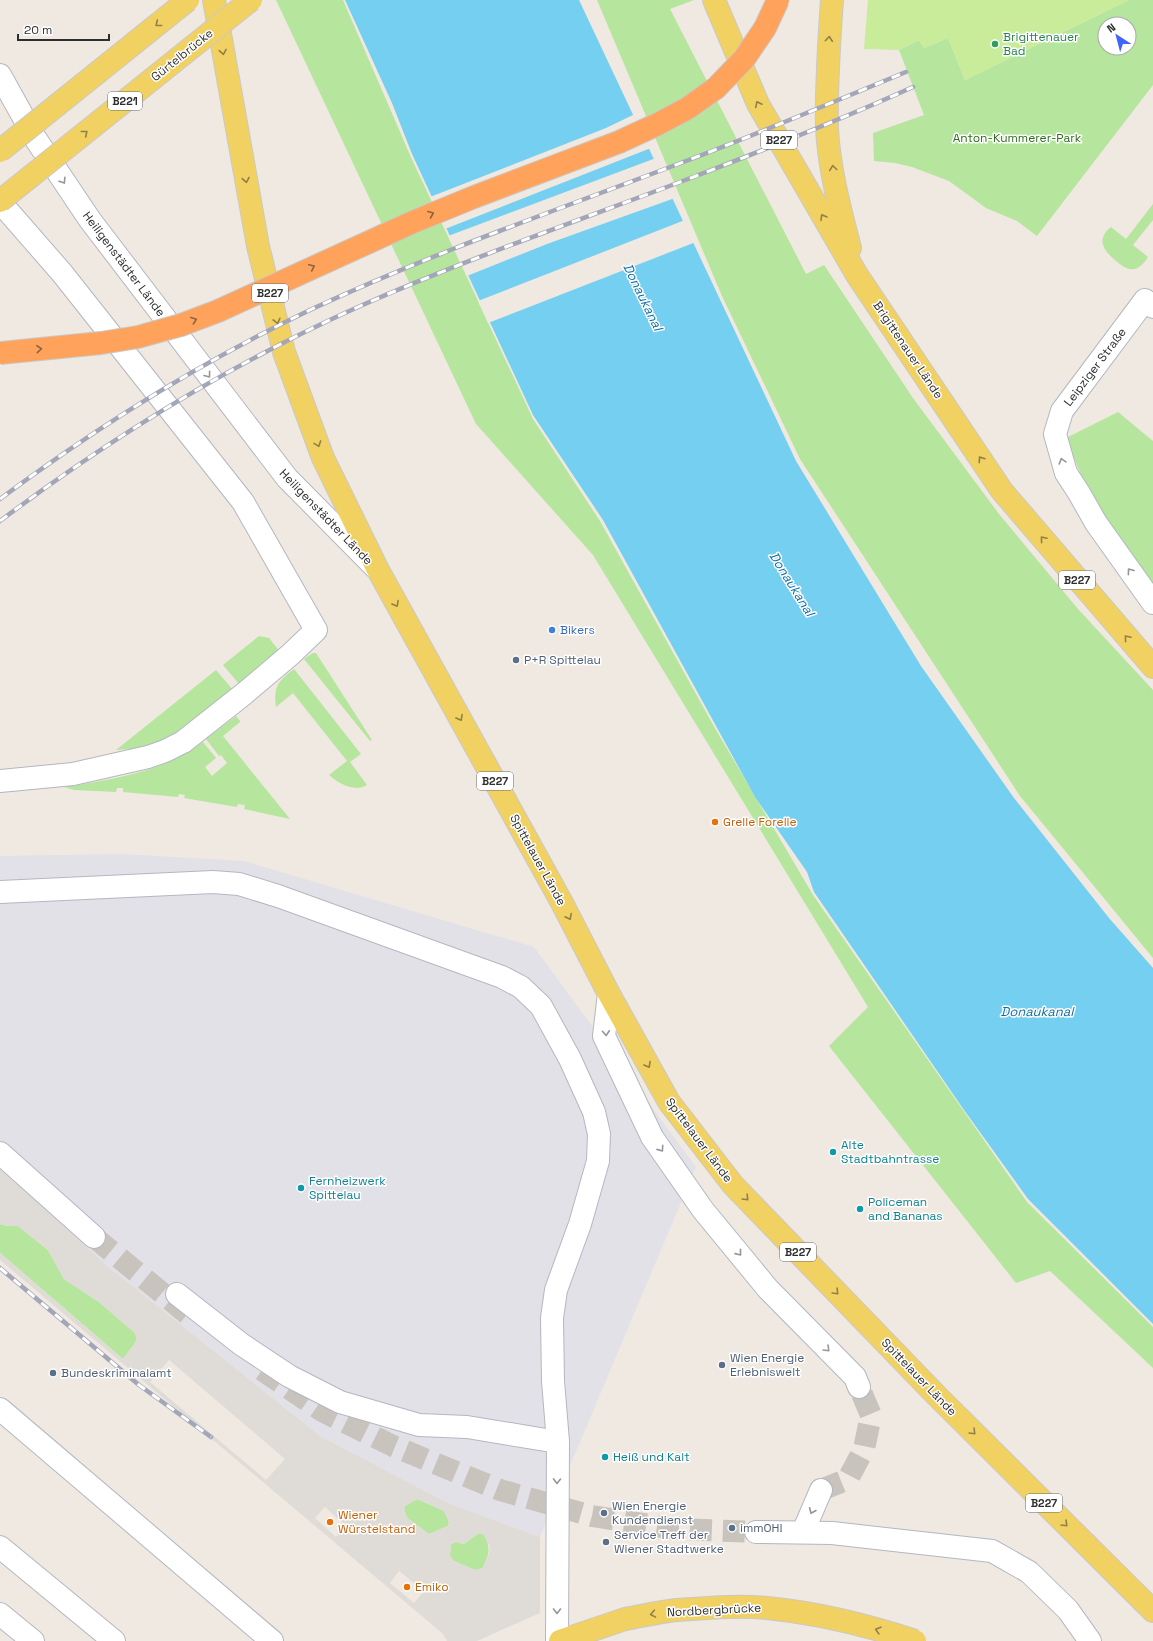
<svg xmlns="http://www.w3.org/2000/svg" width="1153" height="1641" font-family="'Space Grotesk',sans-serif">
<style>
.industrial{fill:#e3e1e8}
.green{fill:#b6e59e;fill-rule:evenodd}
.pitch{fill:#c9ec9a}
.plaza{fill:#dfdcd8;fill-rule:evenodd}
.water{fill:#75cff0}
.pier{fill:#efe9e1}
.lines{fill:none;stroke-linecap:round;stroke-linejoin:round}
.minor-tunnel{stroke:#c8c4bd;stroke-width:22;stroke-dasharray:22 11;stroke-linecap:butt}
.minor-casing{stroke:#b4b7c1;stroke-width:24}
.major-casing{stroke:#c9c9c9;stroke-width:24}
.minor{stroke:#fff;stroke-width:22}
.major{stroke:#f2d163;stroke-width:22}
.rail-casing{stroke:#a3a6b8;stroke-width:4.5}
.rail{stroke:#fff;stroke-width:3;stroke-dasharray:9;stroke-linecap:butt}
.major-bridge-casing{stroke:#c9c9c9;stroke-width:24;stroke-linecap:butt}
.highway-bridge-casing{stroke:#c9c9c9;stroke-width:24;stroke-linecap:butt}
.major-bridge{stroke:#f2d163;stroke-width:22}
.highway-bridge{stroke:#ffa35c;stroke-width:22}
.oneway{stroke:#908048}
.oneway2{stroke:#969696}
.oneway3{stroke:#8c6343}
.leisure-dot{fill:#2e9e5b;stroke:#fff;stroke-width:1.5}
.shop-dot{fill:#3f7fe0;stroke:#fff;stroke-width:1.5}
.service-dot{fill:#5c6f8a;stroke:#fff;stroke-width:1.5}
.food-dot{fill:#e8710a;stroke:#fff;stroke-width:1.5}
.culture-dot{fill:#0f9aa8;stroke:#fff;stroke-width:1.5}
.labels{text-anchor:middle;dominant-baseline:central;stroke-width:3;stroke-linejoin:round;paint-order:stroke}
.shield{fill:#fff;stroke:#6d6d6d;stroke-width:1}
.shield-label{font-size:11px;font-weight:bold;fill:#2e2e2e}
.leisure-label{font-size:12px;fill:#27864d;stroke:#fff;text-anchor:start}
.street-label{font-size:12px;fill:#2e2e2e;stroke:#fff}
.park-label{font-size:12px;fill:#2c6e1b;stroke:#fff}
.shop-label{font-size:12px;fill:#366cbe;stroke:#fff;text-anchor:start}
.service-label{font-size:12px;fill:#4e5e75;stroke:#fff;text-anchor:start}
.food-label{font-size:12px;fill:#c56008;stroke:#fff;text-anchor:start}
.culture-label{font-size:12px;fill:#0d838f;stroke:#fff;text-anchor:start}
.water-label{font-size:13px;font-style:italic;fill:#0d6fa3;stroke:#fff}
</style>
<rect width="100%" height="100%" fill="#efe9e1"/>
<!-- industrial -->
<path class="industrial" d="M 122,854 L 244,861 L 534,947 L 696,1167 L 540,1537 L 448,1503 L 320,1436 L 106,1265 L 0,1167 L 0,856 Z"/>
<!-- green -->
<g class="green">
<path d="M 276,0 L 343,0 L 410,155 L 533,419 L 600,521 L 716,730 L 813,895 L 1027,1202 L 1153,1327 L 1153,1368 L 1050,1271 L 1016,1283 L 829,1046 L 868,1007 L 593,555 L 476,424 Z"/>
<path d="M 597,0 L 694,0 L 670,9 L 806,274 L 824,265 L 913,398 L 999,514 L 1078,609 L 1153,690 L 1153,958 L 1020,796 L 800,459 L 722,296 Z"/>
<path d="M 1129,0 L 1153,0 L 1153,85 L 1037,236 L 1017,221 L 986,208 L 949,181 L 912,167 L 895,163 L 874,161 L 873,133 L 924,115 L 899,50 L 919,40 L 924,48 L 948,38 L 965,80 ZM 1105,24 L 1129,24 L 1129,48 L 1105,48 Z"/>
<path d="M 1153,204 L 1153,220 L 1133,245 L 1148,257 C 1145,262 1140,268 1134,269 C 1126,270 1121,265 1115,260 C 1103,250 1096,239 1111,227 L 1126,239 Z"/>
<path d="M 1118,412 L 1153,441 L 1153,589 L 1102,518 L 1083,480 L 1066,438 Z"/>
<path d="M 259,636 L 269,638 L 280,652 L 239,684 L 223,665 Z"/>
<path d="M 313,653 L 316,653 L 372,740 L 370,741 L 304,659 Z"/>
<path d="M 294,669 L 361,754 L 350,762 L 367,785 C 355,793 338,783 329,775 L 347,761 L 293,693 L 276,707 C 273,687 278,681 294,669 Z"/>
<path d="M 216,670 L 233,690 C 212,706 182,733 159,743 C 145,748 131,749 116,750 Z"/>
<path d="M 236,716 L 240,721 L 240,722 L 223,736 L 290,819 L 244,809 L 245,805 L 238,804 L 237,807 L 184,798 L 185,795 L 179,794 L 178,797 L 123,792 L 123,788 L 117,788 L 116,792 L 74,790 L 64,787 C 99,782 146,774 177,758 C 186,753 194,747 203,742 L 216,758 L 205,767 L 212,776 L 227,763 L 221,755 L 219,756 L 206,739 Z"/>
<path d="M 0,1224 L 7,1226 L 18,1226 L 48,1250 L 64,1279 L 99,1302 L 134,1332 L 137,1338 L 135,1343 L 123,1359 L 0,1253 Z"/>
<path d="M 417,1499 L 444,1511 L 449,1522 L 448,1526 L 429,1534 L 407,1518 L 404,1508 L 405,1506 Z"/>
<path d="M 479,1533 L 485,1535 C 491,1551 489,1553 483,1568 L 475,1570 L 454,1561 L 450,1556 L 451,1544 L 456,1542 L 464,1544 Z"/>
</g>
<!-- pitch -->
<path class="pitch" d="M 868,0 L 1129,0 L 965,80 L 948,38 L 924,48 L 919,40 L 899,50 L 864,49 Z"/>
<!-- plaza -->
<path class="plaza" d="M 0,1167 L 106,1265 L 320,1436 L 448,1503 L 540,1537 L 540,1613 L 477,1641 L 447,1641 L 443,1634 L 0,1260 L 0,1253 L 123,1359 L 135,1343 L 137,1338 L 134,1332 L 99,1302 L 64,1279 L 48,1250 L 18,1226 L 7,1226 L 0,1224 ZM 169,1360 L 285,1459 L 266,1480 L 150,1382 ZM 417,1499 L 444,1511 L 449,1522 L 448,1526 L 429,1534 L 407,1518 L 404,1508 L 405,1506 ZM 325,1507 L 346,1526 L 336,1537 L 315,1518 ZM 479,1533 L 483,1534 L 490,1547 L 489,1554 L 483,1568 L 475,1570 L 454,1561 L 450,1556 L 451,1544 L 456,1542 L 464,1544 ZM 399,1571 L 424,1591 L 414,1603 L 390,1583 Z"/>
<!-- water -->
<path class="water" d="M 345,0 L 579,0 L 796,461 L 921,666 L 1014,798 L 1109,918 L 1153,968 L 1153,1324 L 1028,1199 L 964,1110 L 814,892 L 807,872 L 755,797 L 603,520 L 533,415 L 412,154 L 392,103 Z"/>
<!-- pier -->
<g class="pier">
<path d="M 635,114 L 651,148 L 445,229 L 430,197 L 606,128 Z"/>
<path d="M 656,158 L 675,198 L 547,244 L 467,276 L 448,236 Z"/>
<path d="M 685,220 L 696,242 L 488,323 L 478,301 Z"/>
</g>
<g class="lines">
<!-- minor-tunnel -->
<g class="minor-tunnel">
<path d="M 94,1237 L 190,1316"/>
<path d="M 262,1370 L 322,1411 L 393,1446 L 500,1490 L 592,1516 L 676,1529 L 756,1532"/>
<path d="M 821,1490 L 848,1479 L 864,1449 L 871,1415 L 859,1387"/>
</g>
<!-- minor casing -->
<g class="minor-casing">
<g id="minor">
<path d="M 0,75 L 35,138 L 90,220 L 287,478 L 375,567"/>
<path d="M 0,205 L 7,210 L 62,273 L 243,502 L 316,630 L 291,654 L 245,693 L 183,742 L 165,751 L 148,757 L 73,774 L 0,781"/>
<path d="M 1153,307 L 1145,300 L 1062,411 L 1055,434 L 1066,473 L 1079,493 L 1096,523 L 1153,603"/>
<path d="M 0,892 L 213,882 L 239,884 L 278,896 L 502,977 L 521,987 L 541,1006 L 570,1059 L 594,1112 L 599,1134 L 598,1161 L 580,1224 L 556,1290 L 552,1318 L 553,1381 L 558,1442 L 557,1641"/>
<path d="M 609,994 L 604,1036 L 652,1137 L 703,1210 L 768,1289 L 855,1377 L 859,1387"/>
<path d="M 0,1153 L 94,1237"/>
<path d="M 177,1294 L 241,1344 L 289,1376 L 340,1402 L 419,1425 L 467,1427 L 558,1442"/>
<path d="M 0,1409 L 272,1641"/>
<path d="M 756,1532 L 832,1533 L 992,1551 L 1029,1572 L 1068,1610 L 1090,1641"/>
<path d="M 803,1532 L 821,1490"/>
<path d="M 0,1547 L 114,1641"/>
<path d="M 0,1614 L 33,1641"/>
</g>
</g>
<!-- major casing -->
<g class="major-casing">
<g id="major">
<path d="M 214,0 L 258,246 L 284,352 L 323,458 L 378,570 L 561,901 L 609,994 L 669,1102 L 733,1185 L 935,1394 L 1153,1611"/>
<path d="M 714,0 L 758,104 L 857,275 L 1002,491 L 1153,667"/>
<path d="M 832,0 C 829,43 826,85 827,128 C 829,169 840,209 850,248"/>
<path d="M 560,1641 L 625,1619"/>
</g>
</g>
<!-- minor -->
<use href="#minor" class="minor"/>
<!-- major -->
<use href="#major" class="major"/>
<!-- rail casing -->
<g class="rail-casing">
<g id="rail">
<path d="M 0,499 C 97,427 201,362 310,310 C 432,253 560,209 686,161 C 760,133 833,102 906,72"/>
<path d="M 0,521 C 112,437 231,364 358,307 C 469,258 583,219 696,176 C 769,148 842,119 913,87"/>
<path d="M 0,1268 L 139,1385 L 211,1437"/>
</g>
</g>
<!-- rail -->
<use href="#rail" class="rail"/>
<!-- major-bridge casing -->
<g class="major-bridge-casing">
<g id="major-bridge">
<path d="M 0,151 L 188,0"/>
<path d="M 0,201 L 251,0"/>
<path d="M 625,1619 C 642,1616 659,1612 676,1610 C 706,1608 738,1605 767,1608 C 818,1613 867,1625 915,1641"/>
</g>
</g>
<!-- highway-bridge casing -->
<g class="highway-bridge-casing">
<path id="highway-bridge" d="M 0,353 L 101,343 L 138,337 L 181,325 L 218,311 L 413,222 L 474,197 L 619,142 L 658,124 L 688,108 L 716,88 L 744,59 L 765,28 L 778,0"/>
</g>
<!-- major-bridge -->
<use href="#major-bridge" class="major-bridge"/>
<!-- highway-bridge -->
<use href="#highway-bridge" class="highway-bridge"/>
</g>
<!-- one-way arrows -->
<defs><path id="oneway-chevron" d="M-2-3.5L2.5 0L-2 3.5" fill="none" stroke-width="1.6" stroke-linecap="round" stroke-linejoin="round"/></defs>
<g class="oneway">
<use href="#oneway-chevron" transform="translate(158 24) rotate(141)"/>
<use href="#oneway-chevron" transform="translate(829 39) rotate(-85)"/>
<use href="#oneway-chevron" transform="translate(223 52) rotate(80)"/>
<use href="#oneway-chevron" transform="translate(758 104) rotate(-117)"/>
<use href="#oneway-chevron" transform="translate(85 133) rotate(-39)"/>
<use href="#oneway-chevron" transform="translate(833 168) rotate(-98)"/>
<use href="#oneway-chevron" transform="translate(246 180) rotate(80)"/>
<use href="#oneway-chevron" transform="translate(823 217) rotate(-120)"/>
<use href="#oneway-chevron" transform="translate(277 321) rotate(76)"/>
<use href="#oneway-chevron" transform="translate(318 444) rotate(70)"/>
<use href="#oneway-chevron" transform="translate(981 459) rotate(-124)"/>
<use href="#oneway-chevron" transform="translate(1043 539) rotate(-130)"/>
<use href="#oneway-chevron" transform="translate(396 604) rotate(61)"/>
<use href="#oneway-chevron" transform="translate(1127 638) rotate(-130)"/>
<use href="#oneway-chevron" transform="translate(460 718) rotate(61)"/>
<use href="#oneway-chevron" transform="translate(569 917) rotate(63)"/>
<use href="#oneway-chevron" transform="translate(648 1065) rotate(61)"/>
<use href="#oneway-chevron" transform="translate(746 1198) rotate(46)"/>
<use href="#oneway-chevron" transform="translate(836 1292) rotate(46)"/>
<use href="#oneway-chevron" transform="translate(973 1432) rotate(45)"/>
<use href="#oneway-chevron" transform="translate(1065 1524) rotate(45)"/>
<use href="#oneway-chevron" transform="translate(653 1614) rotate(170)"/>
<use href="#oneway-chevron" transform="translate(878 1630) rotate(-164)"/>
</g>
<g class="oneway2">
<use href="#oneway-chevron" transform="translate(63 181) rotate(57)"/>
<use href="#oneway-chevron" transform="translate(208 375) rotate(53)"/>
<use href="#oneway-chevron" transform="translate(1062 461) rotate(-106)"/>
<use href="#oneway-chevron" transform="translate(1130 571) rotate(-126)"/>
<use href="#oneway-chevron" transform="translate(606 1033) rotate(86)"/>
<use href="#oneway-chevron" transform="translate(661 1149) rotate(55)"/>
<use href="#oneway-chevron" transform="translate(739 1253) rotate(51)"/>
<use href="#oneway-chevron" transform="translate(827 1349) rotate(45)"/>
<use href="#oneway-chevron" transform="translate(557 1481) rotate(91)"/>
<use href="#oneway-chevron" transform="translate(812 1511) rotate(113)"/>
<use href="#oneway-chevron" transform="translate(557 1611) rotate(90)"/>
</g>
<g class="oneway3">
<use href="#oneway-chevron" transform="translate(431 214) rotate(-22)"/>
<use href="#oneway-chevron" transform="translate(312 267) rotate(-25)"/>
<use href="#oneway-chevron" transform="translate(194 320) rotate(-20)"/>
<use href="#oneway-chevron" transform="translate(39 349) rotate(-5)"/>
</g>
<!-- markers -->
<circle class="leisure-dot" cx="995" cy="44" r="4"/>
<circle class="shop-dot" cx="552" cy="630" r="4"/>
<g class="service-dot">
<circle cx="516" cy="660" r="4"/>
<circle cx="722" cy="1365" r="4"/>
<circle cx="53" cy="1373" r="4"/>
<circle cx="604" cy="1513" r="4"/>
<circle cx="732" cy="1528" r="4"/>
<circle cx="606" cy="1542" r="4"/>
</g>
<g class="food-dot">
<circle cx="715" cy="822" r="4"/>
<circle cx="330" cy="1522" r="4"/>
<circle cx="407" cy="1587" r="4"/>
</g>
<g class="culture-dot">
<circle cx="833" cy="1152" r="4"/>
<circle cx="301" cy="1188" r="4"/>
<circle cx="860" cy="1209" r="4"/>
<circle cx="605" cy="1457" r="4"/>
</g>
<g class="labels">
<!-- shield labels -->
<g class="shield">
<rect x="108" y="92" width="34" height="18" rx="3"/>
<rect x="761" y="131" width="36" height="18" rx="3"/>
<rect x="252" y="284" width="36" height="18" rx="3"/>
<rect x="1059" y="571" width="36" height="18" rx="3"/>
<rect x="477" y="772" width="36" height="18" rx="3"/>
<rect x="780" y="1243" width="36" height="18" rx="3"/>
<rect x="1026" y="1494" width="36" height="18" rx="3"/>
</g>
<g class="shield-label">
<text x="125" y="101">B221</text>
<text x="779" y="140">B227</text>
<text x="270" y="293">B227</text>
<text x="1077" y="580">B227</text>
<text x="495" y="781">B227</text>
<text x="798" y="1252">B227</text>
<text x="1044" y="1503">B227</text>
</g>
<!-- leisure labels -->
<g class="leisure-label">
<text x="1003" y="37">Brigittenauer<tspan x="1003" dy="14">Bad</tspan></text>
</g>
<!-- street labels -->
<g class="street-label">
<text transform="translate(182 55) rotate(-39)">Gürtelbrücke</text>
<text transform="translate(124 264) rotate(53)">Heiligenstädter Lände</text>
<text transform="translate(908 350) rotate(56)">Brigittenauer Lände</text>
<text transform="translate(1095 367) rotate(-53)">Leipziger Straße</text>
<text transform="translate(326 517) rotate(46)">Heiligenstädter Lände</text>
<text transform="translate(538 860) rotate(61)">Spittelauer Lände</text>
<text transform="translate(699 1140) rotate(53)">Spittelauer Lände</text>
<text transform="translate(919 1377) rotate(46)">Spittelauer Lände</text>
<text transform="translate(714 1610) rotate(-3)">Nordbergbrücke</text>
</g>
<!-- park labels -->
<g class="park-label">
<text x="1017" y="138">Anton-Kummerer-Park</text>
</g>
<!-- shop labels -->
<g class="shop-label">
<text x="560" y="630">Bikers</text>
</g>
<!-- service labels -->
<g class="service-label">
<text x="524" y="660">P+R Spittelau</text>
<text x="730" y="1358">Wien Energie<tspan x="730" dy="14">Erlebniswelt</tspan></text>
<text x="61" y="1373">Bundeskriminalamt</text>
<text x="612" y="1506">Wien Energie<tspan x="612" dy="14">Kundendienst</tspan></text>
<text x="740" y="1528">immOH!</text>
<text x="614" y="1535">Service Treff der<tspan x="614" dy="14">Wiener Stadtwerke</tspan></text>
</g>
<!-- food labels -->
<g class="food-label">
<text x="723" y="822">Grelle Forelle</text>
<text x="338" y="1515">Wiener<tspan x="338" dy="14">Würstelstand</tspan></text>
<text x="415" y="1587">Emiko</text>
</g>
<!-- culture labels -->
<g class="culture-label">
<text x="841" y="1145">Alte<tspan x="841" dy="14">Stadtbahntrasse</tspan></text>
<text x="309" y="1181">Fernheizwerk<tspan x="309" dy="14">Spittelau</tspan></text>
<text x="868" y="1202">Policeman<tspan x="868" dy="14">and Bananas</tspan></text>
<text x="613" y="1457">Heiß und Kalt</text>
</g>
<!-- water labels -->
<g class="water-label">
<text transform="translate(643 297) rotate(64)">Donaukanal</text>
<text transform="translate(792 584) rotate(58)">Donaukanal</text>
<text x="1037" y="1011">Donaukanal</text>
</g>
</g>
<!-- north arrow -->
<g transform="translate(1117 36) rotate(324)"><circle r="19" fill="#ffffff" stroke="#ababab"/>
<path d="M0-3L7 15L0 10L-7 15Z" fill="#4264fb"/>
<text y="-6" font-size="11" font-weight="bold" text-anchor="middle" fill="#2e2e2e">N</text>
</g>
<!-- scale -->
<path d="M18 34v6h91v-6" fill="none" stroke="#2e2e2e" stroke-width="2"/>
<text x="24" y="34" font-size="12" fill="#2e2e2e" stroke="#ffffff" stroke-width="3" paint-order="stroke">20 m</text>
</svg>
